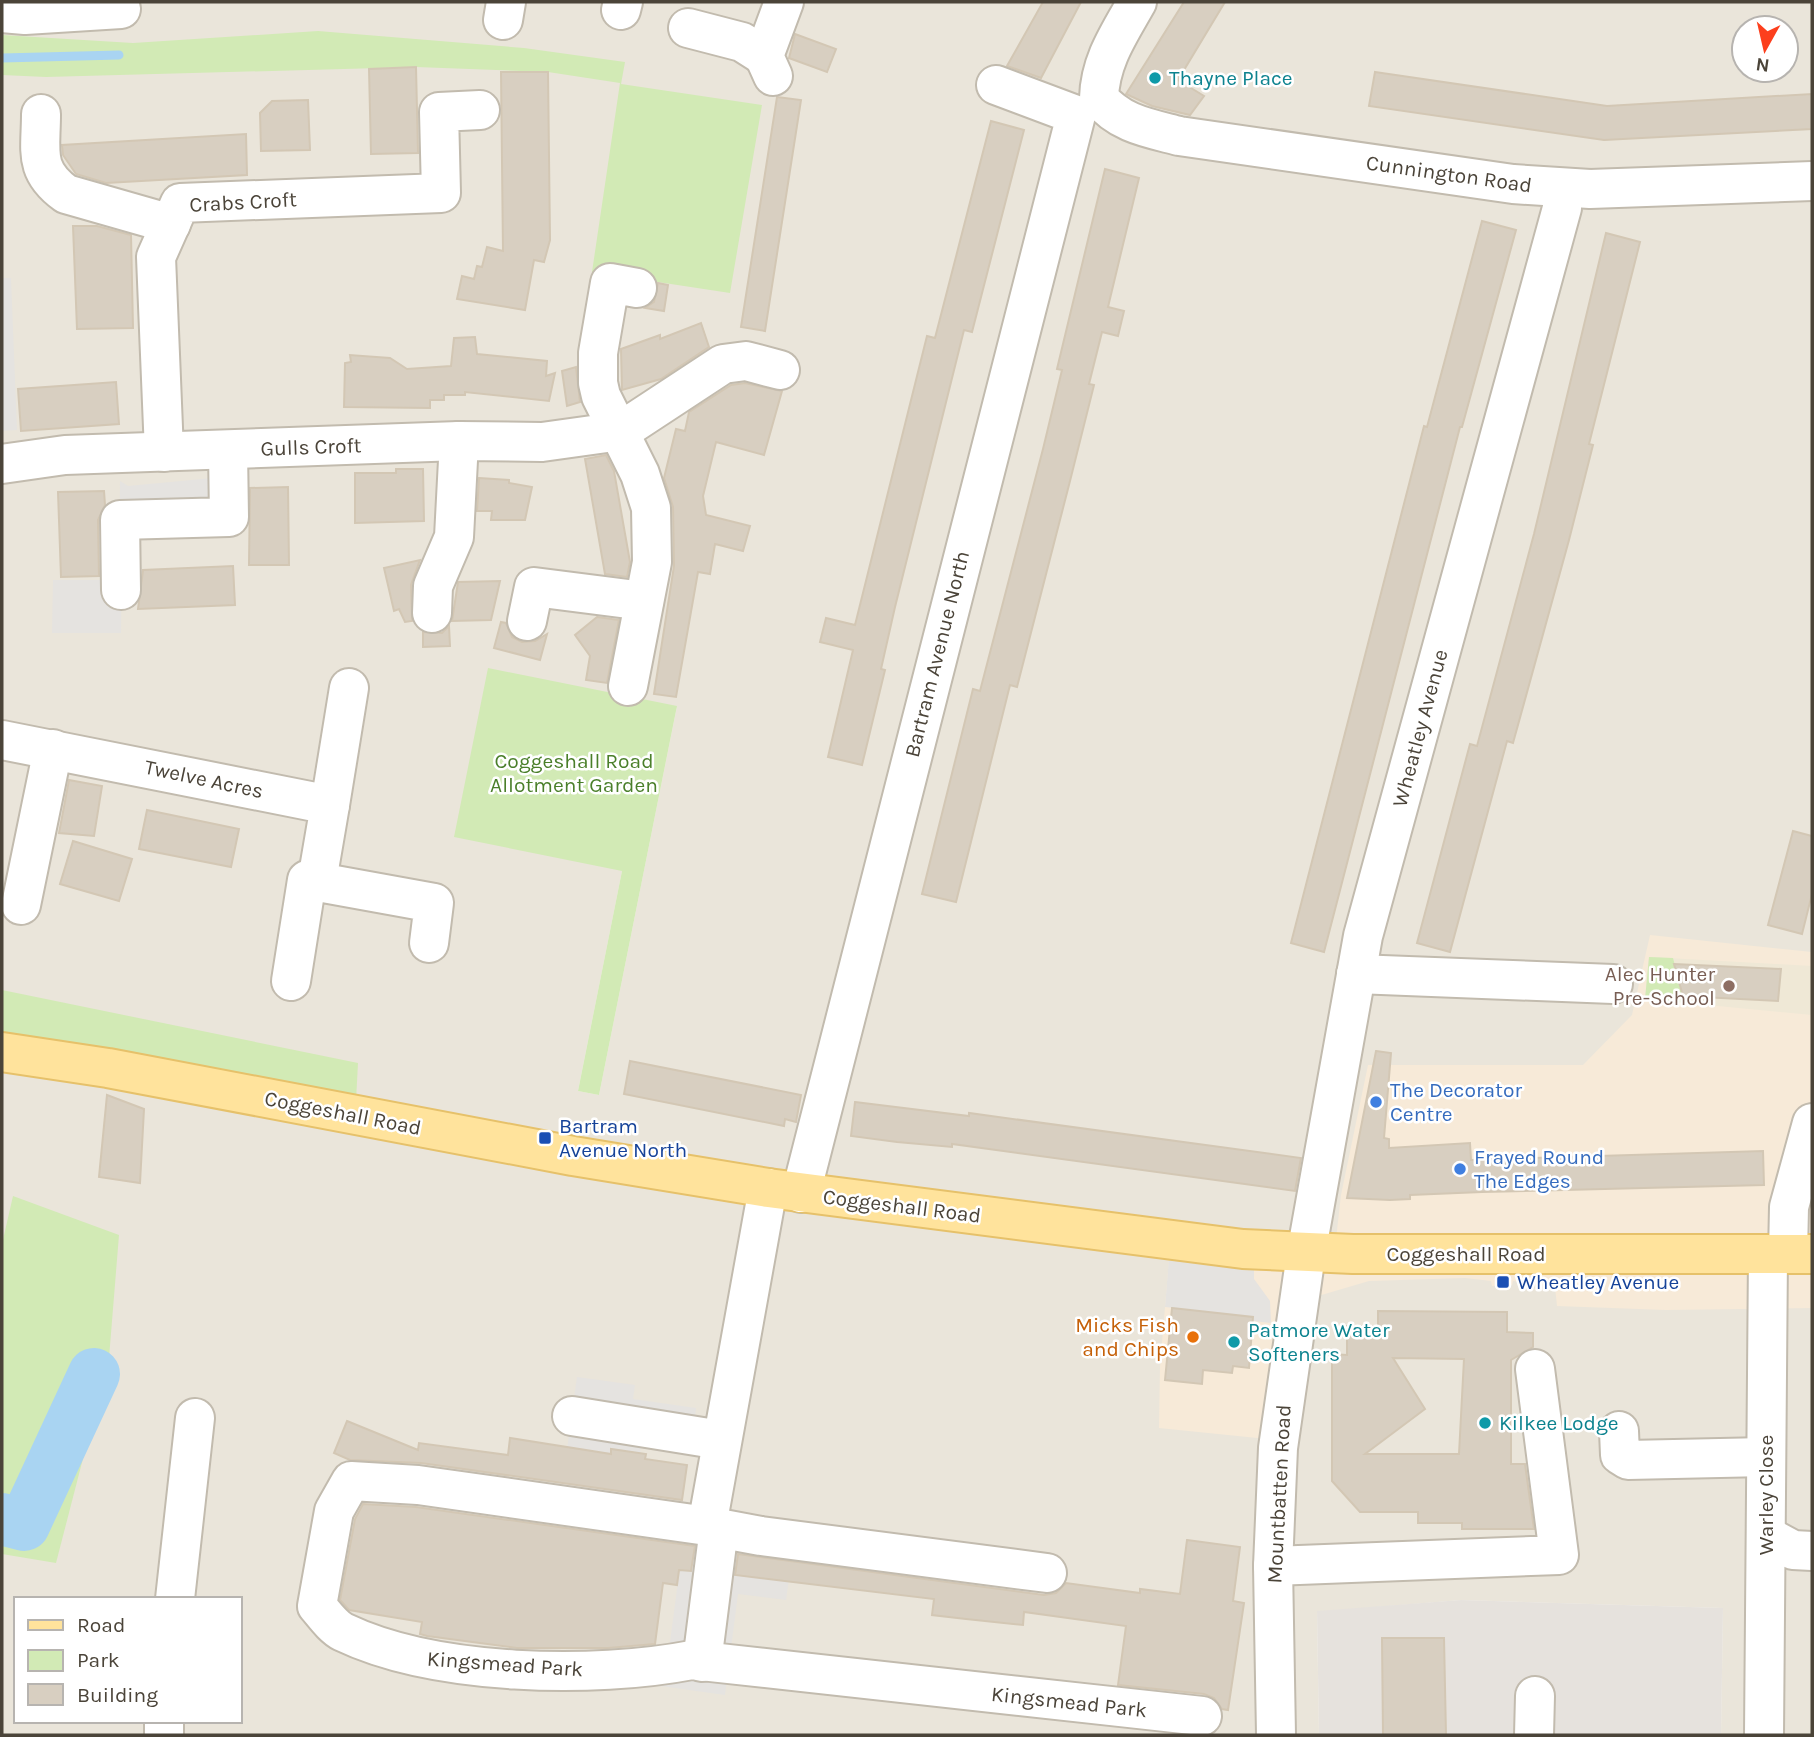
<svg xmlns="http://www.w3.org/2000/svg" width="1814" height="1737" font-family="Karla,sans-serif">
<style>
.residential{fill:#eae5da;fill-rule:evenodd}
.commercial{fill:#f7ead8}
.industrial{fill:#e6e2dd}
.education{fill:#efe8d6}
.green{fill:#d2eab5}
.parking{fill:#e5e3e0}
.lines{fill:none;stroke-linecap:round;stroke-linejoin:round}
.stream{stroke:#a9d4f2;stroke-width:9}
.river{stroke:#a9d4f2;stroke-width:52}
.building{fill:#d8cfc1;stroke:#d3c7b4;stroke-width:2;fill-rule:evenodd}
.minor-casing{stroke:#c2bbae;stroke-width:42}
.major-casing{stroke:#e6c16a;stroke-width:42}
.minor{stroke:#fff;stroke-width:38}
.major{stroke:#ffe39c;stroke-width:38}
.culture-dot{fill:#0f9aa8;stroke:#fff;stroke-width:2.5}
.education-dot{fill:#8d6e63;stroke:#fff;stroke-width:2.5}
.shop-dot{fill:#3f7fe0;stroke:#fff;stroke-width:2.5}
.transit-dot{fill:#1a4fb4;stroke:#fff;stroke-width:2.5}
.food-dot{fill:#e8710a;stroke:#fff;stroke-width:2.5}
.labels{text-anchor:middle;dominant-baseline:central;stroke-width:5;stroke-linejoin:round;paint-order:stroke}
.culture-label{font-size:21px;fill:#0d838f;stroke:#fff;text-anchor:start}
.street-label{font-size:21px;fill:#4b4439;stroke:#fff}
.park-label{font-size:21px;fill:#4a7f2a;stroke:#fff}
.education-label{font-size:21px;fill:#785e54;stroke:#fff;text-anchor:end}
.shop-label{font-size:21px;fill:#366cbe;stroke:#fff;text-anchor:start}
.transit-label{font-size:21px;fill:#164399;stroke:#fff;text-anchor:start}
.food-label{font-size:21px;fill:#c56008;stroke:#fff;text-anchor:end}
</style>
<rect width="100%" height="100%" fill="#f6f3ec"/>
<!-- residential -->
<path class="residential" d="M 2,2 L 1812,2 L 1812,1735 L 1721,1735 L 1723,1608 L 1461,1600 L 1317,1612 L 1319,1735 L 2,1735 ZM 1744,28 L 1786,28 L 1786,70 L 1744,70 ZM 677,706 L 599,1095 L 578,1091 L 622,871 ZM 16,1599 L 240,1599 L 240,1721 L 16,1721 Z"/>
<!-- commercial -->
<path class="commercial" d="M 1650,935 L 1812,952 L 1812,1308 L 1666,1310 L 1557,1306 L 1555,1287 L 1513,1281 L 1512,1285 L 1492,1286 L 1491,1281 L 1465,1278 L 1369,1281 L 1318,1296 L 1297,1442 L 1159,1428 L 1160,1367 L 1172,1223 L 1336,1239 L 1341,1195 L 1368,1065 L 1583,1065 L 1632,1015 Z"/>
<!-- industrial -->
<path class="industrial" d="M 1461,1600 L 1723,1608 L 1721,1735 L 1319,1735 L 1317,1611 Z"/>
<!-- education -->
<path class="education" d="M 1649,957 L 1812,966 L 1812,1015 L 1645,999 Z"/>
<!-- green -->
<g class="green">
<path d="M 318,31 L 524,48 L 625,62 L 621,84 L 762,105 L 730,293 L 592,272 L 620,83 L 548,72 L 416,67 L 46,77 L 2,75 L 2,35 L 133,43 Z"/>
<path d="M 488,668 L 677,706 L 599,1095 L 578,1091 L 622,871 L 454,837 Z"/>
<path d="M 1649,957 L 1673,958 L 1683,996 L 1688,997 L 1687,1003 L 1645,999 Z"/>
<path d="M 2,990 L 358,1063 L 356,1101 L 2,1041 Z"/>
<path d="M 13,1196 L 119,1235 L 109,1358 L 56,1563 L 2,1554 L 2,1244 Z"/>
</g>
<!-- parking -->
<g class="parking">
<path d="M 2,278 L 11,278 L 17,430 L 2,431 Z"/>
<path d="M 234,476 L 233,538 L 122,537 L 121,633 L 52,633 L 53,580 L 119,580 L 120,481 L 128,486 Z"/>
<path d="M 1169,1257 L 1254,1267 L 1254,1279 L 1270,1301 L 1271,1323 L 1253,1321 L 1253,1317 L 1165,1307 Z"/>
<path d="M 577,1377 L 635,1385 L 633,1399 L 696,1408 L 690,1453 L 641,1446 L 639,1460 L 567,1449 Z"/>
<path d="M 686,1521 L 795,1536 L 786,1600 L 738,1594 L 725,1695 L 653,1685 L 667,1665 Z"/>
</g>
<g class="lines">
<!-- stream -->
<path class="stream" d="M 2,58 L 119,55"/>
<!-- river -->
<path class="river" d="M 2,1519 L 24,1525 L 94,1374"/>
</g>
<!-- building -->
<g class="building">
<path d="M 1043,2 L 1081,2 L 1041,78 L 1007,66 Z"/>
<path d="M 1184,2 L 1225,2 L 1178,80 L 1204,96 L 1190,115 L 1152,106 L 1126,94 Z"/>
<path d="M 795,34 L 836,49 L 827,72 L 789,58 Z"/>
<path d="M 416,67 L 418,153 L 371,154 L 369,69 Z"/>
<path d="M 501,72 L 548,72 L 550,240 L 544,262 L 534,260 L 525,310 L 457,299 L 462,276 L 474,279 L 477,266 L 482,267 L 487,247 L 503,251 Z"/>
<path d="M 1375,72 L 1607,106 L 1812,94 L 1812,129 L 1604,140 L 1369,106 Z"/>
<path d="M 777,97 L 801,100 L 765,331 L 741,327 Z"/>
<path d="M 308,100 L 310,150 L 261,151 L 260,113 L 272,101 Z"/>
<path d="M 991,121 L 1024,130 L 972,332 L 964,330 L 895,607 L 881,669 L 885,670 L 862,765 L 828,757 L 853,650 L 820,642 L 826,618 L 855,625 L 927,336 L 935,338 Z"/>
<path d="M 246,134 L 247,175 L 106,183 L 76,174 L 63,155 L 62,145 Z"/>
<path d="M 1105,169 L 1139,178 L 1108,307 L 1124,311 L 1118,336 L 1102,332 L 1089,384 L 1094,385 L 1070,481 L 1017,687 L 1010,685 L 956,902 L 922,894 L 973,689 L 980,691 L 1043,449 L 1062,370 L 1057,369 Z"/>
<path d="M 1482,221 L 1516,230 L 1462,427 L 1460,427 L 1324,952 L 1291,943 L 1424,426 L 1427,427 Z"/>
<path d="M 73,226 L 97,226 L 131,235 L 133,328 L 77,329 Z"/>
<path d="M 1606,233 L 1640,242 L 1589,444 L 1593,445 L 1569,540 L 1513,743 L 1507,741 L 1450,952 L 1417,943 L 1470,744 L 1477,746 L 1534,534 Z"/>
<path d="M 658,283 L 668,285 L 664,311 L 645,308 L 654,302 Z"/>
<path d="M 701,323 L 709,347 L 661,379 L 622,390 L 621,349 L 660,335 L 660,339 Z"/>
<path d="M 475,337 L 477,354 L 547,361 L 546,376 L 555,373 L 549,401 L 465,392 L 465,395 L 444,395 L 444,400 L 430,400 L 430,408 L 344,407 L 345,363 L 351,362 L 350,355 L 390,358 L 407,369 L 451,366 L 454,338 Z"/>
<path d="M 576,367 L 580,402 L 567,406 L 562,371 Z"/>
<path d="M 116,382 L 119,424 L 21,431 L 18,389 Z"/>
<path d="M 745,383 L 782,391 L 764,455 L 716,442 L 703,496 L 706,515 L 750,526 L 743,551 L 715,544 L 710,574 L 698,572 L 676,697 L 654,694 L 674,566 L 673,507 L 664,478 L 676,429 L 685,431 L 689,412 L 731,385 Z"/>
<path d="M 606,455 L 614,471 L 630,562 L 627,577 L 605,574 L 585,459 Z"/>
<path d="M 396,469 L 423,469 L 424,521 L 355,523 L 355,473 L 396,473 Z"/>
<path d="M 479,478 L 509,480 L 509,483 L 532,487 L 525,520 L 491,520 L 492,511 L 477,511 Z"/>
<path d="M 288,487 L 289,565 L 249,565 L 250,488 Z"/>
<path d="M 104,491 L 105,505 L 98,520 L 99,576 L 61,577 L 58,492 Z"/>
<path d="M 420,560 L 411,585 L 412,621 L 405,622 L 399,609 L 394,611 L 384,568 Z"/>
<path d="M 233,566 L 235,605 L 138,609 L 143,570 Z"/>
<path d="M 500,581 L 491,620 L 452,621 L 458,582 Z"/>
<path d="M 597,617 L 619,620 L 607,683 L 586,680 L 590,656 L 575,635 Z"/>
<path d="M 501,622 L 506,623 L 512,637 L 522,642 L 535,641 L 547,634 L 540,660 L 494,648 Z"/>
<path d="M 449,626 L 450,646 L 423,647 L 423,632 L 442,633 Z"/>
<path d="M 69,780 L 102,786 L 94,836 L 59,833 Z"/>
<path d="M 147,810 L 239,829 L 231,867 L 139,849 Z"/>
<path d="M 1793,831 L 1812,836 L 1812,894 L 1802,934 L 1768,925 Z"/>
<path d="M 73,841 L 132,859 L 119,901 L 60,884 Z"/>
<path d="M 1674,964 L 1781,969 L 1778,1001 L 1683,996 Z"/>
<path d="M 1376,1051 L 1391,1053 L 1384,1138 L 1389,1139 L 1389,1148 L 1470,1143 L 1471,1160 L 1763,1151 L 1764,1185 L 1482,1192 L 1410,1195 L 1410,1199 L 1390,1200 L 1347,1198 Z"/>
<path d="M 630,1061 L 801,1095 L 796,1122 L 785,1119 L 784,1126 L 624,1094 Z"/>
<path d="M 107,1095 L 144,1109 L 140,1183 L 99,1177 Z"/>
<path d="M 855,1102 L 969,1116 L 969,1113 L 1301,1158 L 1295,1191 L 952,1144 L 952,1147 L 897,1142 L 851,1136 Z"/>
<path d="M 1172,1308 L 1253,1317 L 1249,1368 L 1233,1366 L 1232,1373 L 1203,1370 L 1202,1384 L 1165,1380 Z"/>
<path d="M 1378,1311 L 1507,1312 L 1507,1332 L 1533,1333 L 1533,1347 L 1511,1360 L 1511,1464 L 1525,1464 L 1534,1529 L 1462,1529 L 1462,1523 L 1418,1523 L 1418,1512 L 1360,1512 L 1332,1481 L 1332,1354 L 1347,1355 L 1347,1326 L 1378,1326 ZM 1393,1358 L 1464,1359 L 1459,1454 L 1365,1454 L 1425,1409 Z"/>
<path d="M 347,1421 L 418,1450 L 419,1443 L 508,1455 L 510,1438 L 611,1454 L 611,1449 L 646,1454 L 645,1459 L 687,1465 L 682,1500 L 421,1463 L 350,1460 L 334,1453 Z"/>
<path d="M 363,1504 L 416,1507 L 695,1546 L 691,1571 L 679,1570 L 677,1585 L 663,1583 L 655,1644 L 608,1648 L 517,1648 L 427,1636 L 420,1634 L 422,1622 L 349,1610 L 340,1600 L 355,1519 Z"/>
<path d="M 1187,1540 L 1240,1547 L 1233,1601 L 1244,1603 L 1228,1710 L 1222,1709 L 1214,1698 L 1204,1694 L 1118,1685 L 1126,1626 L 1024,1612 L 1023,1625 L 966,1619 L 932,1615 L 934,1599 L 735,1575 L 738,1554 L 1044,1595 L 1056,1593 L 1066,1583 L 1140,1593 L 1140,1589 L 1180,1594 Z"/>
<path d="M 1382,1638 L 1444,1638 L 1446,1735 L 1383,1735 Z"/>
</g>
<g class="lines">
<!-- minor casing -->
<g class="minor-casing">
<g id="minor">
<path d="M 1137,2 C 1119,34 1100,61 1099,98 C 1120,124 1148,128 1179,136 L 1513,184 L 1590,189 L 1812,181"/>
<path d="M 621,10 L 623,2"/>
<path d="M 2,13 L 25,15 L 121,9"/>
<path d="M 503,20 L 506,2"/>
<path d="M 688,28 L 742,42 L 764,56"/>
<path d="M 773,76 L 764,56 L 784,2"/>
<path d="M 41,114 C 41,151 33,170 66,194 L 171,224"/>
<path d="M 164,452 L 156,257 L 180,203 L 441,193 L 439,112 L 480,110"/>
<path d="M 2,464 L 65,455 L 459,441 L 542,442 L 621,431 L 723,364 L 746,361 L 780,370"/>
<path d="M 121,590 L 120,520 L 229,517 L 228,450"/>
<path d="M 432,613 L 433,586 L 454,537 L 459,441"/>
<path d="M 527,621 L 534,587 L 644,601"/>
<path d="M 628,686 L 652,562 L 651,508 L 640,474 L 601,396 L 598,383 L 598,353 L 610,283 L 637,288"/>
<path d="M 2,740 L 330,805 L 317,881"/>
<path d="M 330,805 L 349,688"/>
<path d="M 21,905 L 53,749"/>
<path d="M 1356,974 L 1613,984"/>
<path d="M 291,981 L 307,880 L 434,903 L 429,943"/>
<path d="M 768,1188 L 707,1526 L 418,1485 L 351,1481 L 334,1511 L 317,1606 C 324,1614 333,1627 343,1632 C 435,1676 594,1679 692,1660 L 1202,1716"/>
<path d="M 801,1193 L 1076,115 L 996,85"/>
<path d="M 1788,1254 L 1789,1207 L 1812,1123"/>
<path d="M 572,1416 L 721,1440"/>
<path d="M 1619,1431 L 1620,1455 L 1628,1460 L 1766,1457"/>
<path d="M 707,1526 L 761,1536 L 1047,1573"/>
<path d="M 1767,1536 L 1793,1550 L 1812,1551"/>
<path d="M 1273,1566 L 1559,1555 L 1535,1369"/>
<path d="M 175,1599 L 195,1418"/>
<path d="M 702,1662 L 719,1528"/>
<path d="M 164,1735 L 164,1721"/>
<path d="M 1276,1735 L 1273,1566 L 1278,1448 L 1306,1254 L 1363,936 L 1562,208"/>
<path d="M 1534,1735 L 1535,1696"/>
<path d="M 1764,1735 L 1768,1254"/>
</g>
</g>
<!-- major casing -->
<g class="major-casing">
<path id="major" d="M 2,1052 L 108,1068 L 573,1156 L 768,1188 L 1243,1249 L 1353,1254 L 1812,1254"/>
</g>
<!-- minor -->
<use href="#minor" class="minor"/>
<!-- major -->
<use href="#major" class="major"/>
</g>
<!-- markers -->
<g class="culture-dot">
<circle cx="1155" cy="78" r="7"/>
<circle cx="1234" cy="1342" r="7"/>
<circle cx="1485" cy="1423" r="7"/>
</g>
<circle class="education-dot" cx="1729" cy="986" r="7"/>
<g class="shop-dot">
<circle cx="1376" cy="1102" r="7"/>
<circle cx="1460" cy="1169" r="7"/>
</g>
<g class="transit-dot">
<rect x="538" y="1131" width="14" height="14" rx="3.5"/>
<rect x="1496" y="1275" width="14" height="14" rx="3.5"/>
</g>
<circle class="food-dot" cx="1193" cy="1337" r="7"/>
<g class="labels">
<!-- culture labels -->
<g class="culture-label">
<text x="1169" y="78">Thayne Place</text>
<text x="1248" y="1330">Patmore Water<tspan x="1248" dy="24">Softeners</tspan></text>
<text x="1499" y="1423">Kilkee Lodge</text>
</g>
<!-- street labels -->
<g class="street-label">
<text transform="translate(1449 174) rotate(8)">Cunnington Road</text>
<text transform="translate(243 202) rotate(-3)">Crabs Croft</text>
<text transform="translate(311 447) rotate(-2)">Gulls Croft</text>
<text transform="translate(937 654) rotate(-76)">Bartram Avenue North</text>
<text transform="translate(1420 728) rotate(-75)">Wheatley Avenue</text>
<text transform="translate(204 779) rotate(12)">Twelve Acres</text>
<text transform="translate(343 1113) rotate(11)">Coggeshall Road</text>
<text transform="translate(902 1206) rotate(7)">Coggeshall Road</text>
<text x="1466" y="1254">Coggeshall Road</text>
<text transform="translate(1279 1494) rotate(-87)">Mountbatten Road</text>
<text transform="translate(1766 1495) rotate(-90)">Warley Close</text>
<text transform="translate(505 1664) rotate(4)">Kingsmead Park</text>
<text transform="translate(1069 1702) rotate(6)">Kingsmead Park</text>
</g>
<!-- park labels -->
<g class="park-label">
<text x="574" y="761">Coggeshall Road<tspan x="574" dy="24">Allotment Garden</tspan></text>
</g>
<!-- education labels -->
<g class="education-label">
<text x="1715" y="974">Alec Hunter<tspan x="1715" dy="24">Pre-School</tspan></text>
</g>
<!-- shop labels -->
<g class="shop-label">
<text x="1390" y="1090">The Decorator<tspan x="1390" dy="24">Centre</tspan></text>
<text x="1474" y="1157">Frayed Round<tspan x="1474" dy="24">The Edges</tspan></text>
</g>
<!-- transit labels -->
<g class="transit-label">
<text x="559" y="1126">Bartram<tspan x="559" dy="24">Avenue North</tspan></text>
<text x="1517" y="1282">Wheatley Avenue</text>
</g>
<!-- food labels -->
<g class="food-label">
<text x="1179" y="1325">Micks Fish<tspan x="1179" dy="24">and Chips</tspan></text>
</g>
</g>
<!-- border -->
<rect width="1814" height="1737" fill="none" stroke="#4b4439" stroke-width="7"/>
<!-- legend -->
<rect x="14" y="1597" width="228" height="126" fill="#ffffff" stroke="#b7b4b0" stroke-width="2"/>
<rect x="28" y="1620" width="35" height="10" fill="#ffe39c" stroke="#b7b4b0" stroke-width="2"/>
<text x="77" y="1632" font-size="21" fill="#4b4439">Road</text>
<rect x="28" y="1650" width="35" height="21" fill="#d2eab5" stroke="#b7b4b0" stroke-width="2"/>
<text x="77" y="1667" font-size="21" fill="#4b4439">Park</text>
<rect x="28" y="1684" width="35" height="21" fill="#d8cfc1" stroke="#b7b4b0" stroke-width="2"/>
<text x="77" y="1702" font-size="21" fill="#4b4439">Building</text>
<!-- north arrow -->
<g transform="translate(1765 49) rotate(188)"><circle r="33" fill="#ffffff" stroke="#b7b4b0" stroke-width="2"/>
<path d="M0-5L12 26L0 18L-12 26Z" fill="#fc3f1d"/>
<text y="-10" font-size="19" font-weight="bold" text-anchor="middle" fill="#4b4439">N</text>
</g>
</svg>
